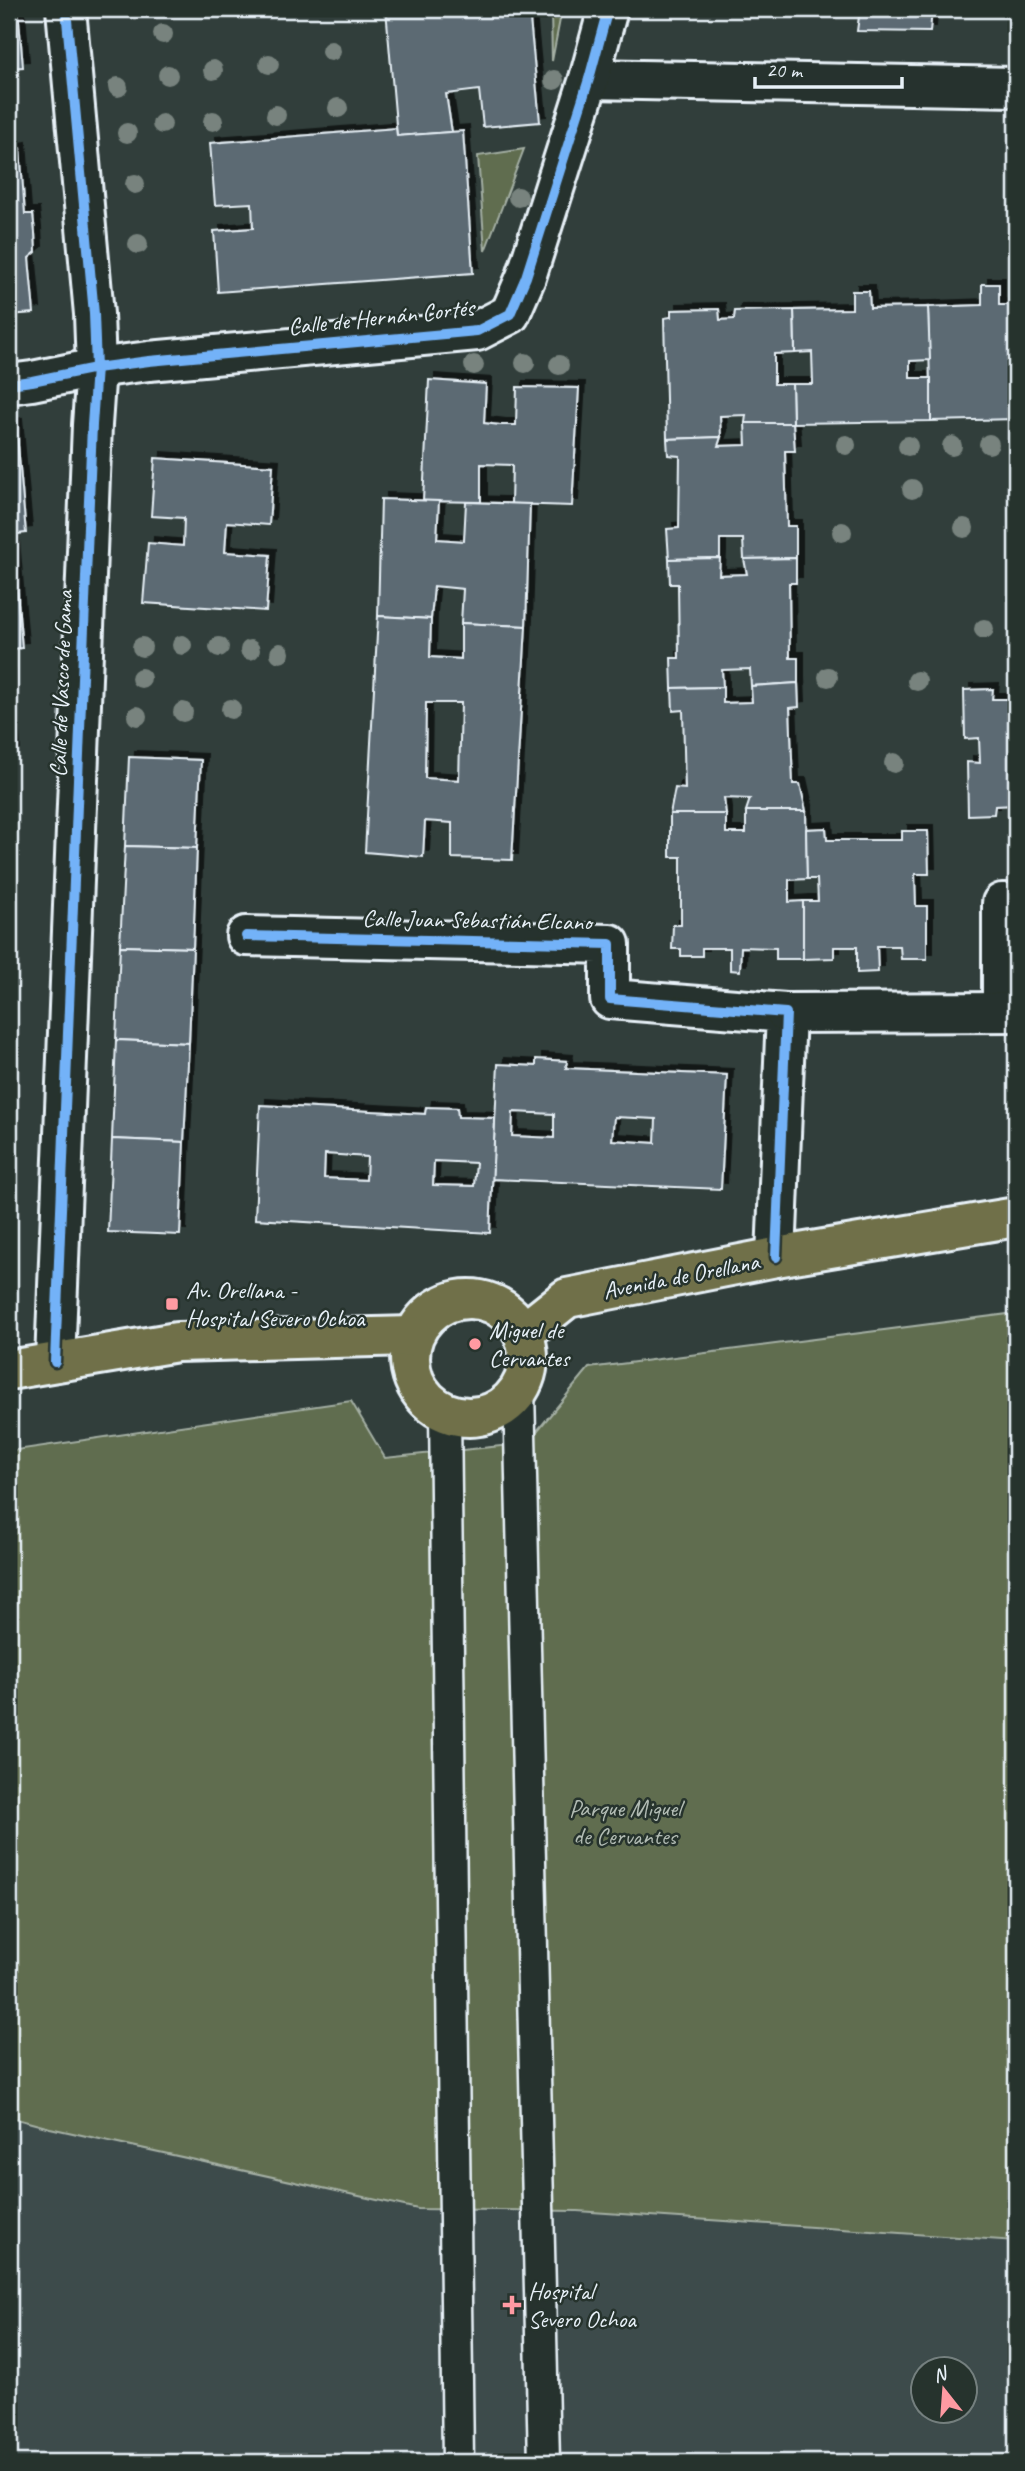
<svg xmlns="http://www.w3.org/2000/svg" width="1025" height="2471" font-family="Caveat,sans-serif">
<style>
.built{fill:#3e4b4c;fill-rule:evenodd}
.green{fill:#606d4f;stroke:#a4afa4;stroke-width:2}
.building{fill:#5c6a73;stroke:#e8f1f8;stroke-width:2;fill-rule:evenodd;filter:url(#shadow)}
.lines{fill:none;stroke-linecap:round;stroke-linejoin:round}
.service-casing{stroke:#e8f1f8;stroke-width:35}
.minor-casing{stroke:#e8f1f8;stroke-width:44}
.primary-casing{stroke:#e8f1f8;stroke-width:44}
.service{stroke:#26332d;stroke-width:30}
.minor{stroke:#26332d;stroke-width:38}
.primary{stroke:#6f704a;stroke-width:38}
.cycleway-casing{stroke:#26332d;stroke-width:15}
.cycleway{stroke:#73b2f8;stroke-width:10}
.tree{fill:#78837e}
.poi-dot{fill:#ff9aa2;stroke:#26332d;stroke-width:2.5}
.labels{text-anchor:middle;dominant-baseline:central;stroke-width:5;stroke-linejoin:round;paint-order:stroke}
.street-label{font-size:24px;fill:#e8f1f8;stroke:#26332d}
.poi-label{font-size:24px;fill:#e8f1f8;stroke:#26332d;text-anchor:start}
.park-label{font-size:24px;fill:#b2bcb4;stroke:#26332d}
</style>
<defs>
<filter id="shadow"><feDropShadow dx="6" dy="-6" stdDeviation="0" flood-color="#0009"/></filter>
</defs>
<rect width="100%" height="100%" fill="#313e3b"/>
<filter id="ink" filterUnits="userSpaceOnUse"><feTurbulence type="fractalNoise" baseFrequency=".0143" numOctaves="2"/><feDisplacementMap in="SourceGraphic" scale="14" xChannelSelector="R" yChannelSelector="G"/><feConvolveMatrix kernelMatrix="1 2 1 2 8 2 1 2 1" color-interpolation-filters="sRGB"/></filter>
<g filter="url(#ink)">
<!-- built -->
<path class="built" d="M 9,2109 L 418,2209 L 577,2211 L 1016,2241 L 1016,2462 L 9,2462 ZM 923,2370 L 965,2370 L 965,2412 L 923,2412 Z"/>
<!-- green -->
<g class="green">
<path d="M 551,9 L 562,9 L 552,61 Z"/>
<path d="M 524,149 L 485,251 L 478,156 Z"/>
<path d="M 1016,1313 L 1016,2241 L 577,2211 L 418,2209 L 50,2128 L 9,2117 L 9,1451 L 351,1401 L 385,1458 L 521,1444 L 528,1442 L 589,1368 Z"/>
</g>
<!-- building -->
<g class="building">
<path d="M 9,9 L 18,9 L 23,67 L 9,68 Z"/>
<path d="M 386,9 L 529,9 L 540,122 L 483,127 L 479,90 L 446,94 L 452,132 L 397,136 Z"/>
<path d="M 860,9 L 932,9 L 930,32 L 857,31 Z"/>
<path d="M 396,128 L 397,136 L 463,131 L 473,273 L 218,292 L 214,231 L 253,228 L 252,203 L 215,205 L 210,143 Z"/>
<path d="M 20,148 L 25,214 L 33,214 L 35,233 L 36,252 L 29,258 L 34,313 L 9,315 L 9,150 Z"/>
<path d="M 982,284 L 999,284 L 999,305 L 1016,305 L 1016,419 L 931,421 L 928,307 L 982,305 Z"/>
<path d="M 852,291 L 869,291 L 870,308 L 928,307 L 930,360 L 910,361 L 910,378 L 931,378 L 931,421 L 793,423 L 792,384 L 813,384 L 812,352 L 795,353 L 794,310 L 852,309 Z"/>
<path d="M 719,309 L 720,320 L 734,319 L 735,311 L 794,310 L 795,353 L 774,354 L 774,384 L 792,384 L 793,423 L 745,423 L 746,415 L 720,416 L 721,437 L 667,439 L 664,318 L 671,317 L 671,310 Z"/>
<path d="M 429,380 L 486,384 L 484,423 L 500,425 L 516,425 L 517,387 L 579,388 L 572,506 L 511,504 L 512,465 L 481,464 L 481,502 L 423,501 Z"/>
<path d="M 745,423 L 793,423 L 795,451 L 785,451 L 787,526 L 796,526 L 796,558 L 744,559 L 743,539 L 720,539 L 720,558 L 669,559 L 667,529 L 679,528 L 680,456 L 668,455 L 667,439 L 721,437 L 718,446 L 746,445 Z"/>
<path d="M 16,424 L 26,533 L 9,535 L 9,425 Z"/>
<path d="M 155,458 L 273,466 L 269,525 L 227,522 L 225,552 L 270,555 L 266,611 L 143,603 L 148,543 L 183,546 L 184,518 L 151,516 Z"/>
<path d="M 381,499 L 439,501 L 437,539 L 464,541 L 466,502 L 530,504 L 526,626 L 461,623 L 463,589 L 434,586 L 431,619 L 378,616 Z"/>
<path d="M 9,535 L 12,535 L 22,648 L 9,649 Z"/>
<path d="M 720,558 L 719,575 L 747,574 L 744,559 L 796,558 L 796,583 L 789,583 L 790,658 L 798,658 L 798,683 L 751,686 L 750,669 L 722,670 L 723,687 L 672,688 L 671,658 L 679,658 L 678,584 L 670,584 L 669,559 Z"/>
<path d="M 378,616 L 431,619 L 430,657 L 461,659 L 461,623 L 526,626 L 512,860 L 452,858 L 452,823 L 425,821 L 423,857 L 365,852 ZM 426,703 L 461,703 L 459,780 L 425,778 Z"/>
<path d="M 9,674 L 14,755 L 9,756 Z"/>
<path d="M 798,683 L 799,707 L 790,708 L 793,784 L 800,784 L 806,811 L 746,811 L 750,799 L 724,798 L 726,814 L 670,814 L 675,788 L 685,789 L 683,710 L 673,711 L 672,688 L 723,687 L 723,703 L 752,702 L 751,686 Z"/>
<path d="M 993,689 L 992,699 L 1016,699 L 1016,805 L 995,806 L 994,814 L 968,815 L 967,762 L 980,763 L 979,738 L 965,739 L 964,690 Z"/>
<path d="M 129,757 L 201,760 L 197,848 L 125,846 Z"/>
<path d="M 746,811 L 806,811 L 807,879 L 789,880 L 789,902 L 803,901 L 803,959 L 776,959 L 776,948 L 741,947 L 740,971 L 730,970 L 730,948 L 702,948 L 702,956 L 681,956 L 681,949 L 672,949 L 673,925 L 681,925 L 681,857 L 670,857 L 670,814 L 726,814 L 726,833 L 746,833 Z"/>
<path d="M 826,828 L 827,840 L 902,840 L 902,831 L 928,831 L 929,874 L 915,874 L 916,906 L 927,906 L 927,959 L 901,959 L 900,946 L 877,946 L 878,972 L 857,973 L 857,947 L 834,947 L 834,958 L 803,959 L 803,901 L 818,901 L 817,879 L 807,879 L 806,829 Z"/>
<path d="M 125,846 L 197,848 L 193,948 L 120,946 Z"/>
<path d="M 120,946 L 193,948 L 189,1043 L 116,1040 Z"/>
<path d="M 116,1040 L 189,1043 L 184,1142 L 112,1139 Z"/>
<path d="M 536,1059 L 567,1061 L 566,1068 L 727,1075 L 721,1189 L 492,1179 L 498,1064 L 536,1066 ZM 513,1112 L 554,1114 L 554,1138 L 512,1136 ZM 614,1117 L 656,1119 L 655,1143 L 612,1140 Z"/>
<path d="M 260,1105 L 425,1114 L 426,1107 L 457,1108 L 458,1117 L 495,1118 L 490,1233 L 255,1219 ZM 325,1154 L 367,1157 L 366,1180 L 324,1178 ZM 434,1161 L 476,1163 L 474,1186 L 433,1185 Z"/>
<path d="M 112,1139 L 184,1142 L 180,1235 L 108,1232 Z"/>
</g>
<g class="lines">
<!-- service casing -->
<g class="service-casing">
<g id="service">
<path d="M 519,1390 L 544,2462"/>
<path d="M 445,1413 L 458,2462"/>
</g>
</g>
<!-- minor casing -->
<g class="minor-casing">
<g id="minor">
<path d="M 589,79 L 1016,87"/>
<path d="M 9,384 L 32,381 L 96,368 L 149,361 L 477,331 L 510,314 L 526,277 L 589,79 L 608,9"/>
<path d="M 246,936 L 610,944 L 610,999 L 786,1013 L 776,1257"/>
<path d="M 1002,1012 L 1002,903 L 1016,903"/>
<path d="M 786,1013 L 1016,1012"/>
<path d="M 55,1362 L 92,425 L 96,368 L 94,314 L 66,9"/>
</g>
</g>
<!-- primary casing -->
<g class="primary-casing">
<g id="primary">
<circle cx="469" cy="1358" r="59"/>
<path d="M 523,1333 L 567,1298 L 776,1257 L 1016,1217"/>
<path d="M 9,1370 L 177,1342 L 413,1336"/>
</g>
</g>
<!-- service -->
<use href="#service" class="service"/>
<!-- minor -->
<use href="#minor" class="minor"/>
<!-- primary -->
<use href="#primary" class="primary"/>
<!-- cycleway casing -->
<g class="cycleway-casing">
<g id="cycleway">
<path d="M 9,384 L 32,381 L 96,368 L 149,361 L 477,331 L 510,314 L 526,277 L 589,79 L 608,9"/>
<path d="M 246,936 L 610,944 L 610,999 L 786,1013 L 776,1257"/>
<path d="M 55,1362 L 92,425 L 96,368 L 94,314 L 66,9"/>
</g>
</g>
<!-- cycleway -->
<use href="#cycleway" class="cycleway"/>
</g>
<!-- trees -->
<g class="tree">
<circle cx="163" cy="34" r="10"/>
<circle cx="331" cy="51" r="10"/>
<circle cx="269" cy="64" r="10"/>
<circle cx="213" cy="70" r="10"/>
<circle cx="168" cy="75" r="10"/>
<circle cx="554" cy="80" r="10"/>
<circle cx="118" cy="87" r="10"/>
<circle cx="338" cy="108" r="10"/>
<circle cx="276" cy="115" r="10"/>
<circle cx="213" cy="121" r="10"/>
<circle cx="162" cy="124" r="10"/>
<circle cx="127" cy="133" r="10"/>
<circle cx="135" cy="184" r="10"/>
<circle cx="518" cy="197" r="10"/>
<circle cx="138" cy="244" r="10"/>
<circle cx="525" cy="363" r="10"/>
<circle cx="474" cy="365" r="10"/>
<circle cx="559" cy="365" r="10"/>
<circle cx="989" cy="444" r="10"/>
<circle cx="846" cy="445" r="10"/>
<circle cx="908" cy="446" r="10"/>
<circle cx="952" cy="446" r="10"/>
<circle cx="912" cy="489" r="10"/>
<circle cx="964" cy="528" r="10"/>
<circle cx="842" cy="532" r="10"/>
<circle cx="984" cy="629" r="10"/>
<circle cx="182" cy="645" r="10"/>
<circle cx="142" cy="647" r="10"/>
<circle cx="219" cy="647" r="10"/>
<circle cx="250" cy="650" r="10"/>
<circle cx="280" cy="653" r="10"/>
<circle cx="828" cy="677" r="10"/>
<circle cx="141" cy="678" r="10"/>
<circle cx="917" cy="681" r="10"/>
<circle cx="231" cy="709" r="10"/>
<circle cx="183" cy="712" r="10"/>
<circle cx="137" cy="716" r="10"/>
<circle cx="894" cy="763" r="10"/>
</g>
</g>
<!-- markers -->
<g class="poi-dot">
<rect x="165" y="1297" width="14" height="14" rx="3.5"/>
<circle cx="475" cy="1344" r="7"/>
<path d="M508.5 2294.5h7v7h7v7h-7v7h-7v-7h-7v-7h7z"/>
</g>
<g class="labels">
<!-- street labels -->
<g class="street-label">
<text transform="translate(381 317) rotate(-6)">Calle de Hernán Cortés</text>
<text transform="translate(61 684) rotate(-88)">Calle de Vasco de Gama</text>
<text transform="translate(477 920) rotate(1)">Calle Juan Sebastián Elcano</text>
<text transform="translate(681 1276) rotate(-11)">Avenida de Orellana</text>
</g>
<!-- poi labels -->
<g class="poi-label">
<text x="186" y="1290">Av. Orellana -<tspan x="186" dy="28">Hospital Severo Ochoa</tspan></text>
<text x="489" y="1330">Miguel de<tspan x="489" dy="28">Cervantes</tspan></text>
<text x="528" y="2291">Hospital<tspan x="528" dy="28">Severo Ochoa</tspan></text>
</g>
<!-- park labels -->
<g class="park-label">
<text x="625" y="1808">Parque Miguel<tspan x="625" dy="28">de Cervantes</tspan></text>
</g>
</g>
<!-- margin -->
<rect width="1025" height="2471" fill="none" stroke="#26332d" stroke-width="35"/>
<rect x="18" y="18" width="990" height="2436" fill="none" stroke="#e8f1f8" stroke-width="2.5" filter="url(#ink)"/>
<!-- north arrow -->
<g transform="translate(944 2390) rotate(343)"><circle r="33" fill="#26332d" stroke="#747f7e" stroke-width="2"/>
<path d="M0-5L12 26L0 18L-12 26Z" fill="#ff9aa2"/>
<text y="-10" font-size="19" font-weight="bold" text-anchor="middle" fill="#e8f1f8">N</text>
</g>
<!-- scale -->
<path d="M755 77v10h147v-10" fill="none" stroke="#e8f1f8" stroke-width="3.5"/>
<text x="766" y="77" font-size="21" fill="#e8f1f8" stroke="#26332d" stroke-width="5" paint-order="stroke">20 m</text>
</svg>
